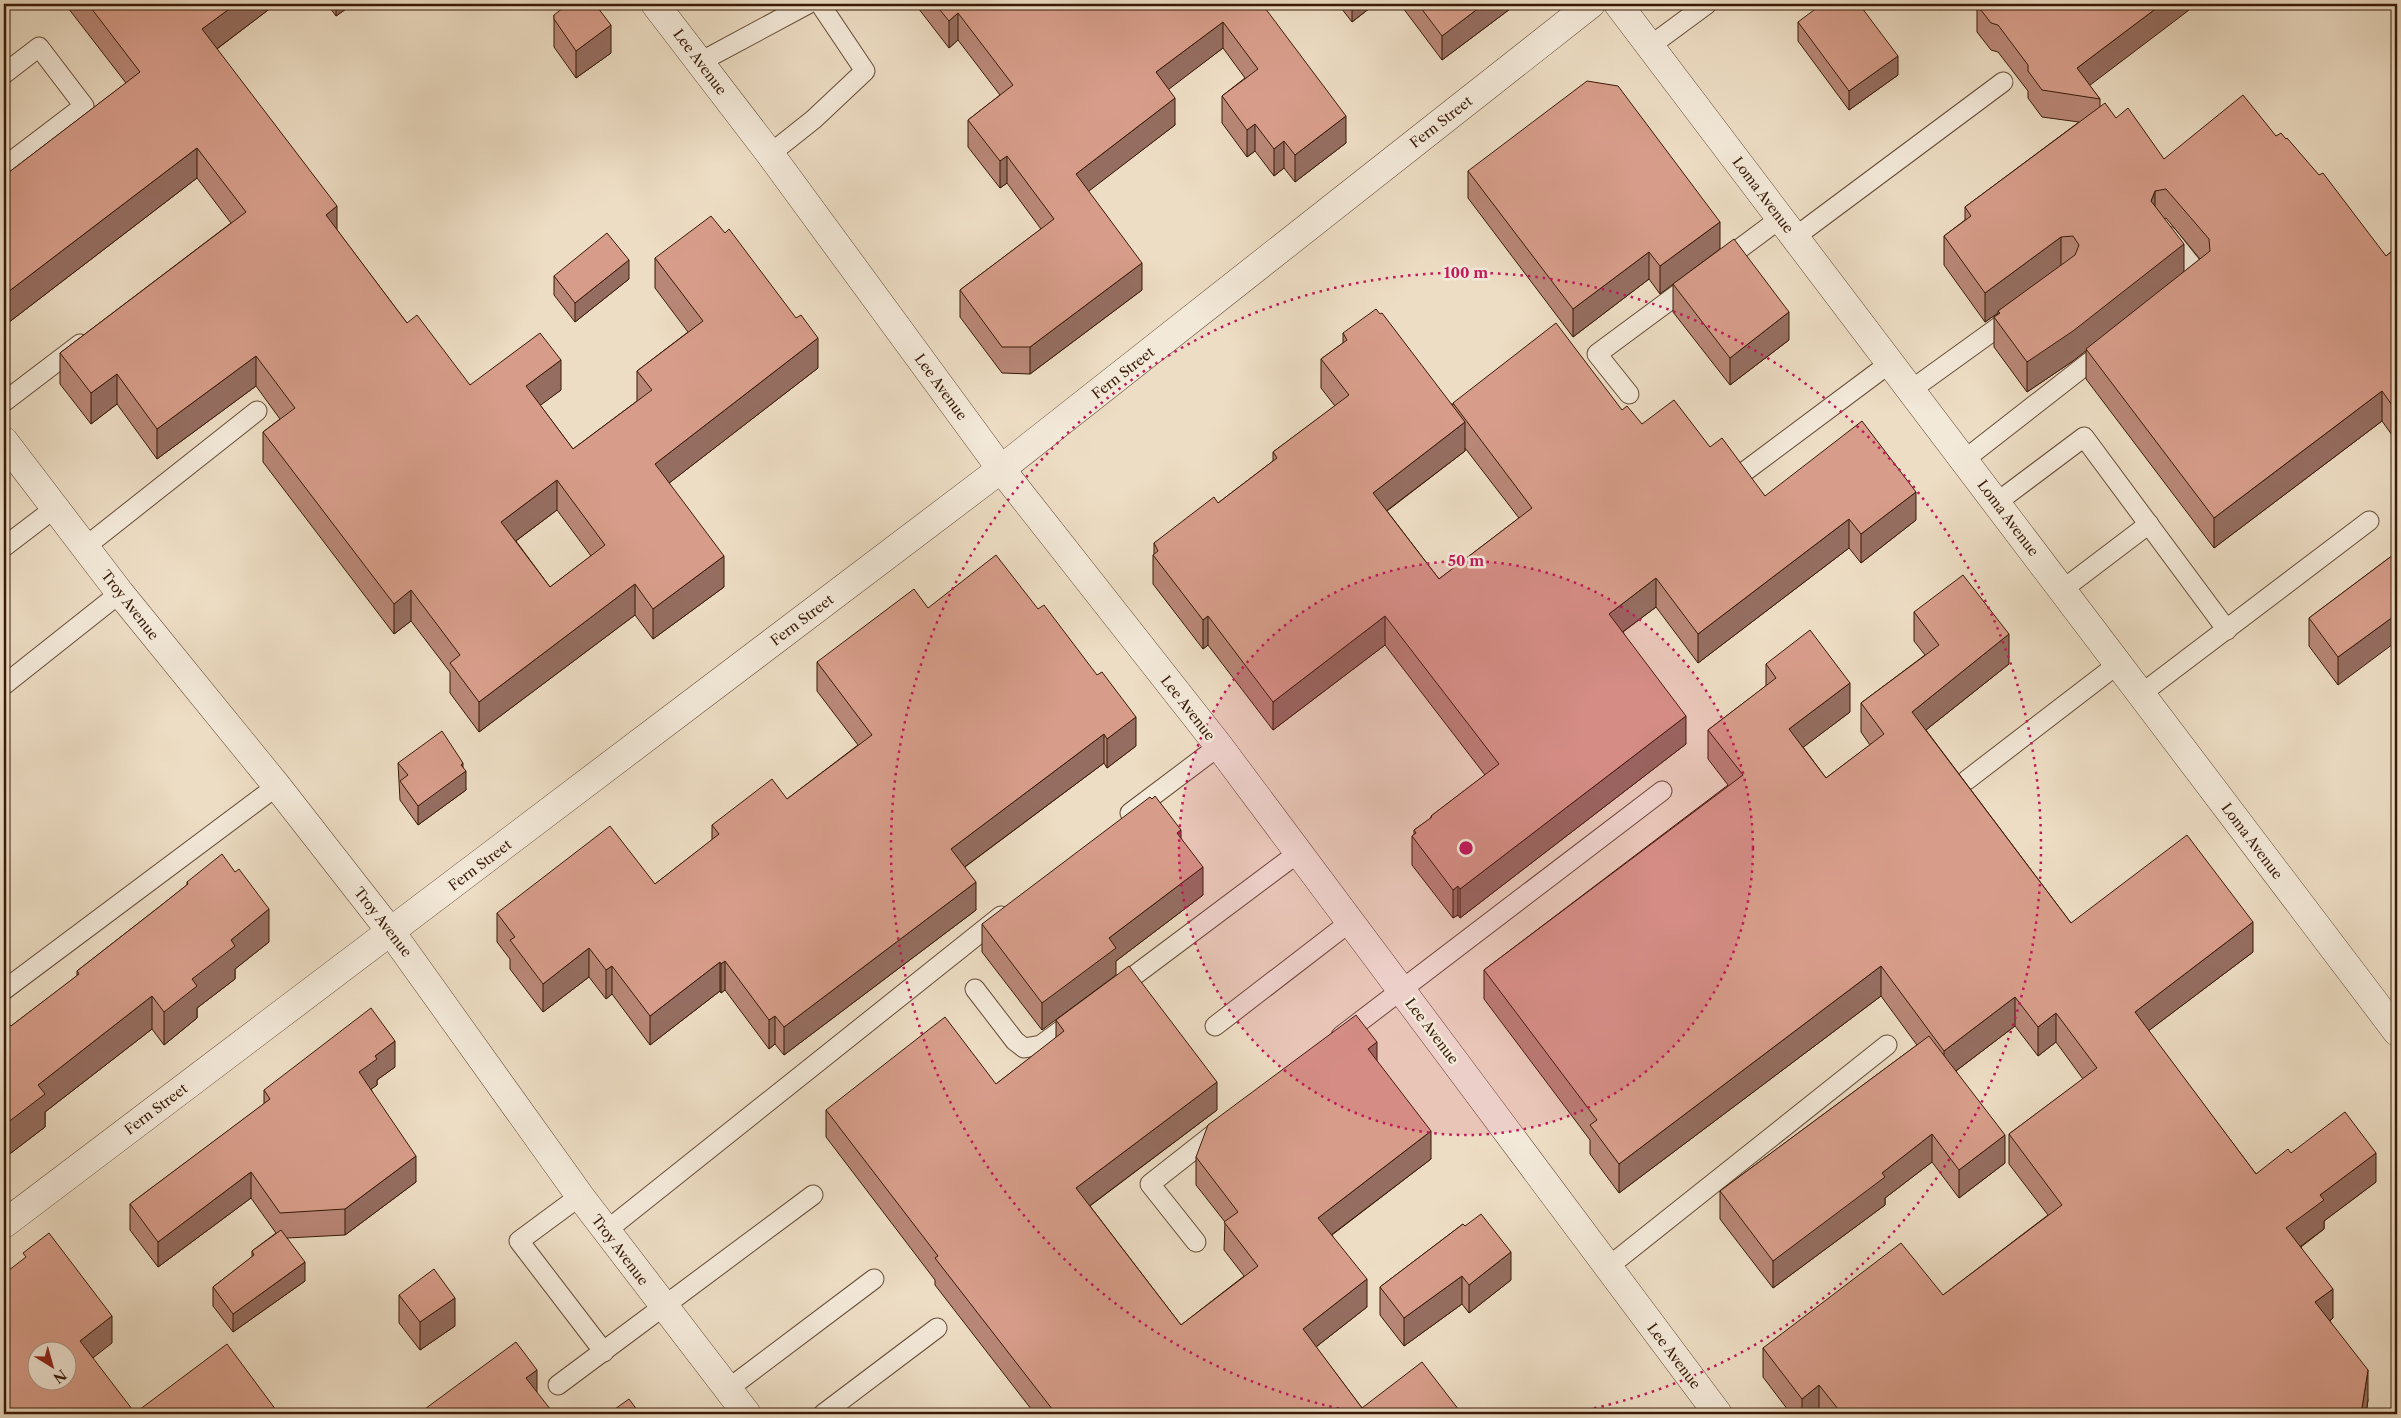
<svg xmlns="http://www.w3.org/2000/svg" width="2401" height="1418" font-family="'Libre Caslon Text',serif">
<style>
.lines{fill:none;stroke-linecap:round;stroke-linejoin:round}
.lane-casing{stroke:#664b36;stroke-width:21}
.street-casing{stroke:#664b36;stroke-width:29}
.lane{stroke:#f3e9d9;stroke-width:19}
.street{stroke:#f3e9d9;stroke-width:28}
.wall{fill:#b98777;stroke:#391a07;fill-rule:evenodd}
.shaded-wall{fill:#966e61;stroke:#391a07}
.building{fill:#d79d8a;stroke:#391a07;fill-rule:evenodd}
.ring{fill:none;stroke:#c2185b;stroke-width:2.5;stroke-dasharray:2.5 5}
.labels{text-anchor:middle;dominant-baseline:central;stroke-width:5;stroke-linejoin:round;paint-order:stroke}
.street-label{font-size:14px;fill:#391a07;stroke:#f3e9d9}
.centre{fill:#c2185b;stroke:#f3e9d9;stroke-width:2.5}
.ring-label{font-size:15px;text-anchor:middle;font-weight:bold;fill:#c2185b;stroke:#f3e9d9;stroke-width:5;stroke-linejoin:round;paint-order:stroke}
</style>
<rect width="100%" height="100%" fill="#edddc4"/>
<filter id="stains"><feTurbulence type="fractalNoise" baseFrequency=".004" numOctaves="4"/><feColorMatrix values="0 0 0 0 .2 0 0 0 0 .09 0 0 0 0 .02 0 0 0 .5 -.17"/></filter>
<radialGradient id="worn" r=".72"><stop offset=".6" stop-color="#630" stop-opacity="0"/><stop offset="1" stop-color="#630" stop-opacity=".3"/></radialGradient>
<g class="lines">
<!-- lane casing -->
<g class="lane-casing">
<g id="lane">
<path d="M 1650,46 L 1707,4"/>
<path d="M 700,62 L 808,4"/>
<path d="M 4,74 L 39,47 L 84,106 L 4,167"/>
<path d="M 770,154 L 814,119 L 865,71 L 820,4"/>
<path d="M 2168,236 L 2200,276 L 2192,283"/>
<path d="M 1795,237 L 2003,82"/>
<path d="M 1719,264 L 1781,218"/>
<path d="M 1911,390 L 2015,315"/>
<path d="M 1629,394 L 1597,354 L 1693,283"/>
<path d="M 4,402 L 80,344"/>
<path d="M 1964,460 L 2105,350"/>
<path d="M 1744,472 L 1890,363"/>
<path d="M 1996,503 L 2084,437 L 2227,630"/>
<path d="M 4,547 L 55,508"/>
<path d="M 85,547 L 257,411"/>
<path d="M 2062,590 L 2149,524"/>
<path d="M 4,685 L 120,593"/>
<path d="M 2141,694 L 2369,521"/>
<path d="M 1967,780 L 2118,664"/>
<path d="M 1130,813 L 1219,746"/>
<path d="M 975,989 L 1015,1041 L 1024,1048 L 1041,1045 L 1075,1020"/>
<path d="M 4,990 L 277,786"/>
<path d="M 1115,990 L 1298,853"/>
<path d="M 1215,1026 L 1350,922"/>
<path d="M 1341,1036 L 1662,791"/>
<path d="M 580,1196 L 519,1241 L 604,1352"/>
<path d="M 606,1231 L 1001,916"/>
<path d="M 1196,1242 L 1150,1184 L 1220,1129"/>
<path d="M 1608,1267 L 1887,1045"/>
<path d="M 558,1385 L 813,1195"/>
<path d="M 728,1389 L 874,1279"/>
<path d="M 823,1414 L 937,1328"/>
</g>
</g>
<!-- street casing -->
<g class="street-casing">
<g id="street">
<path d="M 655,4 L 770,154 L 1001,469 L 1219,746 L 1718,1414"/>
<path d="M 1618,4 L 2397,1032"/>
<path d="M 4,441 L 120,593 L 277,786 L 391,932 L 580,1196 L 747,1414"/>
<path d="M 4,1224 L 1001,469 L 1591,4"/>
</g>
</g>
<!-- lane -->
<use href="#lane" class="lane"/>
<!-- street -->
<use href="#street" class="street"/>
</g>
<!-- wall -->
<g class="wall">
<path d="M 65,4 L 276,4 L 217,49 L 337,230 L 407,323 L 470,385 L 561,390 L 540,405 L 573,449 L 637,401 L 637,371 L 688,332 L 655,288 L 655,258 L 818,368 L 669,483 L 724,587 L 653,639 L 635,615 L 479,732 L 450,693 L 450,672 L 411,621 L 394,634 L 263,462 L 263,432 L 280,419 L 256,386 L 157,459 L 117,404 L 91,424 L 60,384 L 60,353 L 231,223 L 197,178 L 4,326 L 4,176 L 126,83 ZM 557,510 L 591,556 L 550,587 L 516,541 Z"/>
<path d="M 327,4 L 353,4 L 336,16 Z"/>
<path d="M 915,4 L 1262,4 L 1346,143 L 1295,182 L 1284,168 L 1274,176 L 1255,151 L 1247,157 L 1222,123 L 1222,96 L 1245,78 L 1223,48 L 1168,89 L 1175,125 L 1088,191 L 1142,290 L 1030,374 L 1002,373 L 960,317 L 960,290 L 1041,229 L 1007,183 L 1000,188 L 968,147 L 968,120 L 1000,95 L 958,40 L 949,48 Z"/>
<path d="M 1338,4 L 1375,4 L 1352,22 Z"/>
<path d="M 1400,4 L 1514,4 L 1514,6 L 1442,60 Z"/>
<path d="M 1977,5 L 2090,86 L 2100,99 L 2100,107 L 2116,118 L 2164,159 L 2276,136 L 2386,256 L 2397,247 L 2397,442 L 2382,421 L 2214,548 L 2086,379 L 2086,350 L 2073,361 L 2027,392 L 1994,347 L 1994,317 L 1998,314 L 1998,313 L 1985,322 L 1944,265 L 1944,236 L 1965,220 L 1965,207 L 2079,122 L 2042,117 L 2028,98 L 2028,91 L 1998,52 L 1991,50 L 1977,32 ZM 2166,218 L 2200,259 L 2184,272 L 2164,219 Z"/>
<path d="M 554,15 L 611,53 L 576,78 L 554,47 Z"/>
<path d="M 1798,22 L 1898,75 L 1849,110 L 1798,41 Z"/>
<path d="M 1468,171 L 1720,222 L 1660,294 L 1649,279 L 1573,337 L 1468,198 Z"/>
<path d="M 554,276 L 629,279 L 575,322 L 554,295 Z"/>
<path d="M 1673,284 L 1789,340 L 1730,385 L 1673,312 Z"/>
<path d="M 1343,333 L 1453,405 L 1453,403 L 1622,410 L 1642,424 L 1710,447 L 1765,496 L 1916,520 L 1861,563 L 1849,548 L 1698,663 L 1656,607 L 1623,632 L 1686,744 L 1460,918 L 1458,915 L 1453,918 L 1412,865 L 1412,836 L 1414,834 L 1414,830 L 1431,818 L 1431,816 L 1485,775 L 1385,645 L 1273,730 L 1208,645 L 1203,649 L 1153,584 L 1153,555 L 1154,554 L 1154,543 L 1218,503 L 1273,461 L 1273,452 L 1335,406 L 1321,388 L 1321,359 L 1343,343 ZM 1465,448 L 1519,518 L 1439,579 L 1387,511 L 1465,451 Z"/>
<path d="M 2397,552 L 2338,685 L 2309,646 L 2309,618 Z"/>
<path d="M 928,608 L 1136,746 L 1107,768 L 1104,763 L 965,867 L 976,910 L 784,1055 L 775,1044 L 769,1049 L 725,990 L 721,993 L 720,991 L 650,1045 L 612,994 L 606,999 L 589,977 L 543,1012 L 510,969 L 510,959 L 497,942 L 497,913 L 655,884 L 712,840 L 712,825 L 787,799 L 858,745 L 817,691 L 817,662 Z"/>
<path d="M 1914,612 L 2009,664 L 1926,730 L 2071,923 L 2253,952 L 2148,1031 L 2256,1174 L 2291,1153 L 2376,1182 L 2324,1221 L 2324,1229 L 2301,1247 L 2333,1318 L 2330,1321 L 2368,1400 L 2366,1414 L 1791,1414 L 1763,1377 L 1763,1348 L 1943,1295 L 2048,1215 L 2009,1164 L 2009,1134 L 2083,1079 L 2056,1042 L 2038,1056 L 2015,1026 L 1956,1071 L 2005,1163 L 1959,1198 L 1932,1162 L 1885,1198 L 1885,1205 L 1773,1288 L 1720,1219 L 1720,1191 L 1917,1045 L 1881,996 L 1619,1193 L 1590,1154 L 1590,1140 L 1484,999 L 1484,970 L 1728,785 L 1708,759 L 1708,730 L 1766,686 L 1766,664 L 1850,712 L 1803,747 L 1826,778 L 1870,745 L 1861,732 L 1861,703 L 1925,655 L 1914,641 Z"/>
<path d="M 398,763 L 463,768 L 466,790 L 418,825 L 400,800 Z"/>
<path d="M 1181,838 L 1203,895 L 1116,961 L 1042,1030 L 982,952 L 982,924 Z"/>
<path d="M 2397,854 L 2397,887 L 2393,880 L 2393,857 Z"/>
<path d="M 187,882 L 269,942 L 235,969 L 235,979 L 197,1008 L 197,1018 L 164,1045 L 152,1029 L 45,1112 L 45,1127 L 7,1156 L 4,1153 L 4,1023 L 11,1026 L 77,976 L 77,971 L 159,907 L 187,885 Z"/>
<path d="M 1056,1020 L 1217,1110 L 1090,1206 L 1181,1325 L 1244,1276 L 1224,1250 L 1225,1222 L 1196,1185 L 1196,1157 L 1377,1061 L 1431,1159 L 1332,1235 L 1367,1307 L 1316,1347 L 1362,1408 L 1462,1414 L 1035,1414 L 935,1285 L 935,1280 L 826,1137 L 826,1110 L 996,1084 L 1056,1038 Z"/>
<path d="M 395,1067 L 377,1080 L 377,1085 L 371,1089 L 416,1182 L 345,1235 L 287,1238 L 305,1281 L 233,1332 L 213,1306 L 213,1287 L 252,1257 L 252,1251 L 276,1233 L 251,1198 L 158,1267 L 130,1230 L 130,1204 L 264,1104 L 264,1090 Z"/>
<path d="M 1463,1224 L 1511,1280 L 1469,1313 L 1462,1304 L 1404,1346 L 1380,1315 L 1380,1287 Z"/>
<path d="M 399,1295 L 455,1326 L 420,1350 L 399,1323 Z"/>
</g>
<!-- shaded-wall -->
<g class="shaded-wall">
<path d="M 236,4 L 276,4 L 202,60 L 202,29 Z"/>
<path d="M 336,4 L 353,4 L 336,16 Z"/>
<path d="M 1352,4 L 1375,4 L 1352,22 Z"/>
<path d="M 1484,4 L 1514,4 L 1514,6 L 1442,60 L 1442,36 Z"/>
<path d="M 2162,4 L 2197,4 L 2077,95 L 2077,68 Z"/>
<path d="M 958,13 L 958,40 L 949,48 L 949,21 Z"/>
<path d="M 1223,22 L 1223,48 L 1156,99 L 1156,72 Z"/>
<path d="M 611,25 L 611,53 L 576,78 L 576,51 Z"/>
<path d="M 1898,56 L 1898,75 L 1849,110 L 1849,91 Z"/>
<path d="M 1175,98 L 1175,125 L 1076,201 L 1076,174 Z"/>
<path d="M 1346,116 L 1346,143 L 1295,182 L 1295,155 Z"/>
<path d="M 1255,124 L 1255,151 L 1247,157 L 1247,130 Z"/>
<path d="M 1284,141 L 1284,168 L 1274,176 L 1274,149 Z"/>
<path d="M 197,148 L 197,178 L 4,326 L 4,295 Z"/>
<path d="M 1007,156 L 1007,183 L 1000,188 L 1000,161 Z"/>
<path d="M 2155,191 L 2155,221 L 2151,201 Z"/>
<path d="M 337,206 L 337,237 L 326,215 Z"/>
<path d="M 1720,222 L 1720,249 L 1660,294 L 1660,266 Z"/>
<path d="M 2061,237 L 2061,267 L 1998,311 L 1998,313 L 1985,322 L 1985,293 Z"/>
<path d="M 2184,244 L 2184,274 L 2073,361 L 2027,392 L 2027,362 Z"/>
<path d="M 1649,252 L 1649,279 L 1573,337 L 1573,309 Z"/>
<path d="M 629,260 L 629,279 L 575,322 L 575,303 Z"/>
<path d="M 1142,263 L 1142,290 L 1030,374 L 1030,347 Z"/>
<path d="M 1789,312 L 1789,340 L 1730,385 L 1730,358 Z"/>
<path d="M 818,338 L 818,368 L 655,494 L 655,464 Z"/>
<path d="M 256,356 L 256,386 L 157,459 L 157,429 Z"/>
<path d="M 561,360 L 561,390 L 526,416 L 526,386 Z"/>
<path d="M 117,374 L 117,404 L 91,424 L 91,393 Z"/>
<path d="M 2382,391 L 2382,421 L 2214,548 L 2214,518 Z"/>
<path d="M 1465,422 L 1465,451 L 1373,521 L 1373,493 Z"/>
<path d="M 557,480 L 557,510 L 501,552 L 501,522 Z"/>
<path d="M 1916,492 L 1916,520 L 1861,563 L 1861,534 Z"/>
<path d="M 1849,519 L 1849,548 L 1698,663 L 1698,634 Z"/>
<path d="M 724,556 L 724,587 L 653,639 L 653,609 Z"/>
<path d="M 1656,578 L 1656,607 L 1609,642 L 1609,614 Z"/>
<path d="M 635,584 L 635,615 L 479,732 L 479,702 Z"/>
<path d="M 411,590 L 411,621 L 394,634 L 394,604 Z"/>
<path d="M 2397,614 L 2397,641 L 2338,685 L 2338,657 Z"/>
<path d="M 1208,616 L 1208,645 L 1203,649 L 1203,620 Z"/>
<path d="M 1385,616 L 1385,645 L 1273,730 L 1273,702 Z"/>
<path d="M 2009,634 L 2009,664 L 1912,741 L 1912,712 Z"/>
<path d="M 1850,683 L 1850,712 L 1789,758 L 1789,729 Z"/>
<path d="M 1686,716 L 1686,744 L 1460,918 L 1460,889 Z"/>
<path d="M 1136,717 L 1136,746 L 1107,768 L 1107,739 Z"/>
<path d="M 1104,734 L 1104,763 L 951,877 L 951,849 Z"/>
<path d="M 463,763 L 463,773 L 466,771 L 466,790 L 418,825 L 418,806 Z"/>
<path d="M 1181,830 L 1181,858 L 1177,833 Z"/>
<path d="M 1203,867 L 1203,895 L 1116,961 L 1116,975 L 1042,1030 L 1042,1003 L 1109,938 Z"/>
<path d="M 976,882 L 976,910 L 784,1055 L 784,1027 Z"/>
<path d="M 1458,886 L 1458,915 L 1453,918 L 1453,890 Z"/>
<path d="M 269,909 L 269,942 L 235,969 L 235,979 L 197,1008 L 197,1018 L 164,1045 L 164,1012 L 192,979 L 231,940 Z"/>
<path d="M 2253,922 L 2253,952 L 2135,1041 L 2135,1012 Z"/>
<path d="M 589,948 L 589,977 L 543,1012 L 543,984 Z"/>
<path d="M 725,961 L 725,990 L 721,993 L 721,964 Z"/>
<path d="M 720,962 L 720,991 L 650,1045 L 650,1016 Z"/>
<path d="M 612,966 L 612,994 L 606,999 L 606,970 Z"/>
<path d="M 1881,966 L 1881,996 L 1619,1193 L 1619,1164 Z"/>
<path d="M 152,996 L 152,1029 L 45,1112 L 45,1127 L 7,1156 L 7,1123 L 38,1085 Z"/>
<path d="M 2015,997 L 2015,1026 L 1944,1080 L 1944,1051 Z"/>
<path d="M 2056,1013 L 2056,1042 L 2038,1056 L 2038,1027 Z"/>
<path d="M 775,1016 L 775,1044 L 769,1049 L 769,1020 Z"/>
<path d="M 395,1041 L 395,1067 L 377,1080 L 377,1085 L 359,1098 L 359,1072 L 375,1056 Z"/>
<path d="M 1377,1042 L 1377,1070 L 1368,1049 Z"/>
<path d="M 1217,1082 L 1217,1110 L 1076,1216 L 1076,1188 Z"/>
<path d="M 1431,1131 L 1431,1159 L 1318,1245 L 1318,1218 Z"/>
<path d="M 1932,1134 L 1932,1162 L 1885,1198 L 1885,1205 L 1773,1288 L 1773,1261 L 1882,1173 Z"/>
<path d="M 2005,1135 L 2005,1163 L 1959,1198 L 1959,1170 Z"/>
<path d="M 2376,1153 L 2376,1182 L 2324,1221 L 2324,1229 L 2286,1257 L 2286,1228 L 2320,1195 Z"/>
<path d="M 416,1156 L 416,1182 L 345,1235 L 345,1209 Z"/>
<path d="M 251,1172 L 251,1198 L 158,1267 L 158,1242 Z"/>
<path d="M 1511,1252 L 1511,1280 L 1469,1313 L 1469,1285 Z"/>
<path d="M 305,1262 L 305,1281 L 233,1332 L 233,1314 Z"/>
<path d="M 1462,1276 L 1462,1304 L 1404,1346 L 1404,1318 Z"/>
<path d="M 1367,1279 L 1367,1307 L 1303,1357 L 1303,1329 Z"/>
<path d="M 2333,1289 L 2333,1318 L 2315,1332 L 2315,1302 Z"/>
<path d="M 455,1298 L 455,1326 L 420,1350 L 420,1322 Z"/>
<path d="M 112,1316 L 112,1343 L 80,1368 L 80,1341 Z"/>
<path d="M 537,1370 L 537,1400 L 526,1378 Z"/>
<path d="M 2368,1370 L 2368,1400 L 2366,1414 L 2361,1414 Z"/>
<path d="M 1819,1385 L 1819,1414 L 1802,1414 L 1802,1399 Z"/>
</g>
<!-- building -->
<g class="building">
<path d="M 88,4 L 236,4 L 202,29 L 337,206 L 326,215 L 407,323 L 417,315 L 470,385 L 540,333 L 561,360 L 526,386 L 573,449 L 652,390 L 637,371 L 703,321 L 655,258 L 711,216 L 725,233 L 729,229 L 796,318 L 801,315 L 818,338 L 655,464 L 724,556 L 653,609 L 635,584 L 479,702 L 450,663 L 460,655 L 411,590 L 394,604 L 263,432 L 295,408 L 256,356 L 157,429 L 117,374 L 91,393 L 60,353 L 246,212 L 197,148 L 4,295 L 4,176 L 140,72 ZM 557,480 L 605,545 L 550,587 L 501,522 Z"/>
<path d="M 568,4 L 595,4 L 611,25 L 576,51 L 554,19 L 554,15 Z"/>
<path d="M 935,4 L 1262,4 L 1346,116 L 1295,155 L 1284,141 L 1274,149 L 1255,124 L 1247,130 L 1222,96 L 1258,69 L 1223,22 L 1156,72 L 1175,98 L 1076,174 L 1142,263 L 1030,347 L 1002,347 L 960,290 L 1054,219 L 1007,156 L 1000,161 L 968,120 L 1013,85 L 958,13 L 949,21 Z"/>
<path d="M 1418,4 L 1484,4 L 1442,36 Z"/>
<path d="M 1822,4 L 1833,4 L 1837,8 L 1843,4 L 1859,4 L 1898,56 L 1849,91 L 1798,22 Z"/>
<path d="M 1978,4 L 2162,4 L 2077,68 L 2100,99 L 2042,90 L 2028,71 L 2028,65 L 1998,25 L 1991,23 L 1977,5 Z"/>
<path d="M 1587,81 L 1618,86 L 1720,222 L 1660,266 L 1649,252 L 1573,309 L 1468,171 Z"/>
<path d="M 2243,95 L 2276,136 L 2281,133 L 2286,139 L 2287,138 L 2319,175 L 2323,173 L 2386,256 L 2397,247 L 2397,412 L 2382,391 L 2214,518 L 2086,349 L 2210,251 L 2209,239 L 2166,189 L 2155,191 L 2151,201 L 2184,244 L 2073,331 L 2027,362 L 1994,317 L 2000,313 L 1998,311 L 2075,255 L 2079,245 L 2073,236 L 2061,237 L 1985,293 L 1944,236 L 1971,216 L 1965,207 L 2105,103 L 2116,118 L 2128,108 L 2164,159 Z"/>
<path d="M 607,233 L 629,260 L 575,303 L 554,276 Z"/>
<path d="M 1734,239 L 1789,312 L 1730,358 L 1673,284 Z"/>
<path d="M 1376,309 L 1380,314 L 1382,313 L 1465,422 L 1373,493 L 1439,579 L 1532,508 L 1453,403 L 1556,323 L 1622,410 L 1627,406 L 1642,424 L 1674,400 L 1710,447 L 1722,438 L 1765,496 L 1862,421 L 1916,492 L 1861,534 L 1849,519 L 1698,634 L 1656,578 L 1609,614 L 1686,716 L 1460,889 L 1458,886 L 1453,890 L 1412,836 L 1416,833 L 1414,830 L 1432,817 L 1431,816 L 1499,764 L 1385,616 L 1273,702 L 1208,616 L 1203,620 L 1153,555 L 1158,551 L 1154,543 L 1214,497 L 1218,503 L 1277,458 L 1273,452 L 1349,395 L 1321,359 L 1347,340 L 1343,333 Z"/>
<path d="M 2397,552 L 2397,614 L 2338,657 L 2309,618 Z"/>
<path d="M 996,555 L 1038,609 L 1044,605 L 1097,675 L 1102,672 L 1136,717 L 1107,739 L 1104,734 L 951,849 L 976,882 L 784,1027 L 775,1016 L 769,1020 L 725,961 L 721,964 L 720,962 L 650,1016 L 612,966 L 606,970 L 589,948 L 543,984 L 510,940 L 515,937 L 497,913 L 610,826 L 655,884 L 719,834 L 712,825 L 772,779 L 787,799 L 872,735 L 817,662 L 914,589 L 928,608 Z"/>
<path d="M 1963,575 L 2009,634 L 1912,712 L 2071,923 L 2187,835 L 2253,922 L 2135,1012 L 2256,1174 L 2288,1149 L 2291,1153 L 2345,1112 L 2376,1153 L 2320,1195 L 2324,1200 L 2286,1228 L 2333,1289 L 2315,1302 L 2368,1370 L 2361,1414 L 1842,1414 L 1819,1385 L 1802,1399 L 1763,1348 L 1901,1243 L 1943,1295 L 2062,1205 L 2009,1134 L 2097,1068 L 2056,1013 L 2038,1027 L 2015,997 L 1944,1051 L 1881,966 L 1619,1164 L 1590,1125 L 1597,1120 L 1484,970 L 1743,775 L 1708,730 L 1776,678 L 1766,664 L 1810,630 L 1850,683 L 1789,729 L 1826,778 L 1884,734 L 1861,703 L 1939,645 L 1914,612 Z"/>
<path d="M 442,731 L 463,763 L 461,765 L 466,771 L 418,806 L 400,781 L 408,775 L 398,763 Z"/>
<path d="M 1155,796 L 1181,830 L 1177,833 L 1203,867 L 1109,938 L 1116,948 L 1042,1003 L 982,924 L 1150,797 L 1152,799 Z"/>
<path d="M 222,854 L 235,872 L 239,869 L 269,909 L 231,940 L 235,946 L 192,979 L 197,986 L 164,1012 L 152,996 L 38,1085 L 45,1094 L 7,1123 L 4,1120 L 4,1023 L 6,1021 L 11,1026 L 79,974 L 77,971 L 159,907 L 188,884 L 187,882 Z"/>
<path d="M 2397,854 L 2397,864 L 2393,857 Z"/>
<path d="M 1129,966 L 1217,1082 L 1076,1188 L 1181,1325 L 1258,1266 L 1224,1222 L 1238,1212 L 1196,1157 L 1208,1125 L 1356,1015 L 1377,1042 L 1368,1049 L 1431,1131 L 1318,1218 L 1367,1279 L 1303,1329 L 1362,1408 L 1422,1362 L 1462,1414 L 1056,1414 L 935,1258 L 938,1256 L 826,1110 L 945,1017 L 996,1084 L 1064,1031 L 1056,1020 Z"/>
<path d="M 371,1008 L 395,1041 L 375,1056 L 377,1059 L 359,1072 L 416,1156 L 345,1209 L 280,1213 L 251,1172 L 158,1242 L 130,1204 L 270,1099 L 264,1090 Z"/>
<path d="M 1929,1036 L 2005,1135 L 1959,1170 L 1932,1134 L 1882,1173 L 1885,1177 L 1773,1261 L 1720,1191 Z"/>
<path d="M 1481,1214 L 1511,1252 L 1469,1285 L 1462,1276 L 1404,1318 L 1380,1287 L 1463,1224 L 1465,1226 Z"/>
<path d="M 281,1230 L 305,1262 L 233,1314 L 213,1287 L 254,1255 L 252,1251 Z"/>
<path d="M 49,1233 L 112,1316 L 80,1341 L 135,1413 L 227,1344 L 279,1414 L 4,1414 L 4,1274 L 26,1257 L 23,1253 ZM 38,1350 L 68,1350 L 68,1380 L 38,1380 Z"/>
<path d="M 434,1269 L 455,1298 L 420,1322 L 399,1295 Z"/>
<path d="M 516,1342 L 537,1370 L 526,1378 L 554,1414 L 418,1414 Z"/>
<path d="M 629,1399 L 640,1414 L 608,1414 Z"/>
</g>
<!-- distance rings -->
<circle cx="1466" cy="848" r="287" fill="#c2185b" fill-opacity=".12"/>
<g class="ring">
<circle cx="1466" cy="848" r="287"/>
<path d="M1361 1413A575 575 0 1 1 1571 1413"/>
</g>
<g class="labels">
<!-- street labels -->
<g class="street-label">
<text transform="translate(700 62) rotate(53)">Lee Avenue</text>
<text transform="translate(1441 122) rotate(-38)">Fern Street</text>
<text transform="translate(1763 195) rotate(53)">Loma Avenue</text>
<text transform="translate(1123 373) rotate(-38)">Fern Street</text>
<text transform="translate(941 387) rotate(54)">Lee Avenue</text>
<text transform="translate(2008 518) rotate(53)">Loma Avenue</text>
<text transform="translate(130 605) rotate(52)">Troy Avenue</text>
<text transform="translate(802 620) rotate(-37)">Fern Street</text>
<text transform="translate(1188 708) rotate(52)">Lee Avenue</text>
<text transform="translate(2252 841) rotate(53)">Loma Avenue</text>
<text transform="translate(480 865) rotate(-37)">Fern Street</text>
<text transform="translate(383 922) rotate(52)">Troy Avenue</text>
<text transform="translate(1432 1031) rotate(53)">Lee Avenue</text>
<text transform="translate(156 1109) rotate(-37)">Fern Street</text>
<text transform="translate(620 1250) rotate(53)">Troy Avenue</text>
<text transform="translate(1674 1356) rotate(53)">Lee Avenue</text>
</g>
</g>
<circle cx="1466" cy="848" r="8" class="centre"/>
<g class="ring-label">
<text x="1466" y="278">100 m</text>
<text x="1466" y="566">50 m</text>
</g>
<!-- margin -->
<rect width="2401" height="1418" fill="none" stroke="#edddc4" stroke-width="20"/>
<rect x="5" y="5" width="2391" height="1408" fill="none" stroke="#391a07" stroke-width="2.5"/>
<rect x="10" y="10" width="2381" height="1398" fill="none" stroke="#391a07"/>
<!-- north arrow -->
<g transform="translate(52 1366) rotate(143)"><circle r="24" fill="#f3e9d9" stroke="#a99685"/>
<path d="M0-4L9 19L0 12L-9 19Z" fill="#8f2418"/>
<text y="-8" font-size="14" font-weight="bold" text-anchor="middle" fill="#391a07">N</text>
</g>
<rect width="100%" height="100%" filter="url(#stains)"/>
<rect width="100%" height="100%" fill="url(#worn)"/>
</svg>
